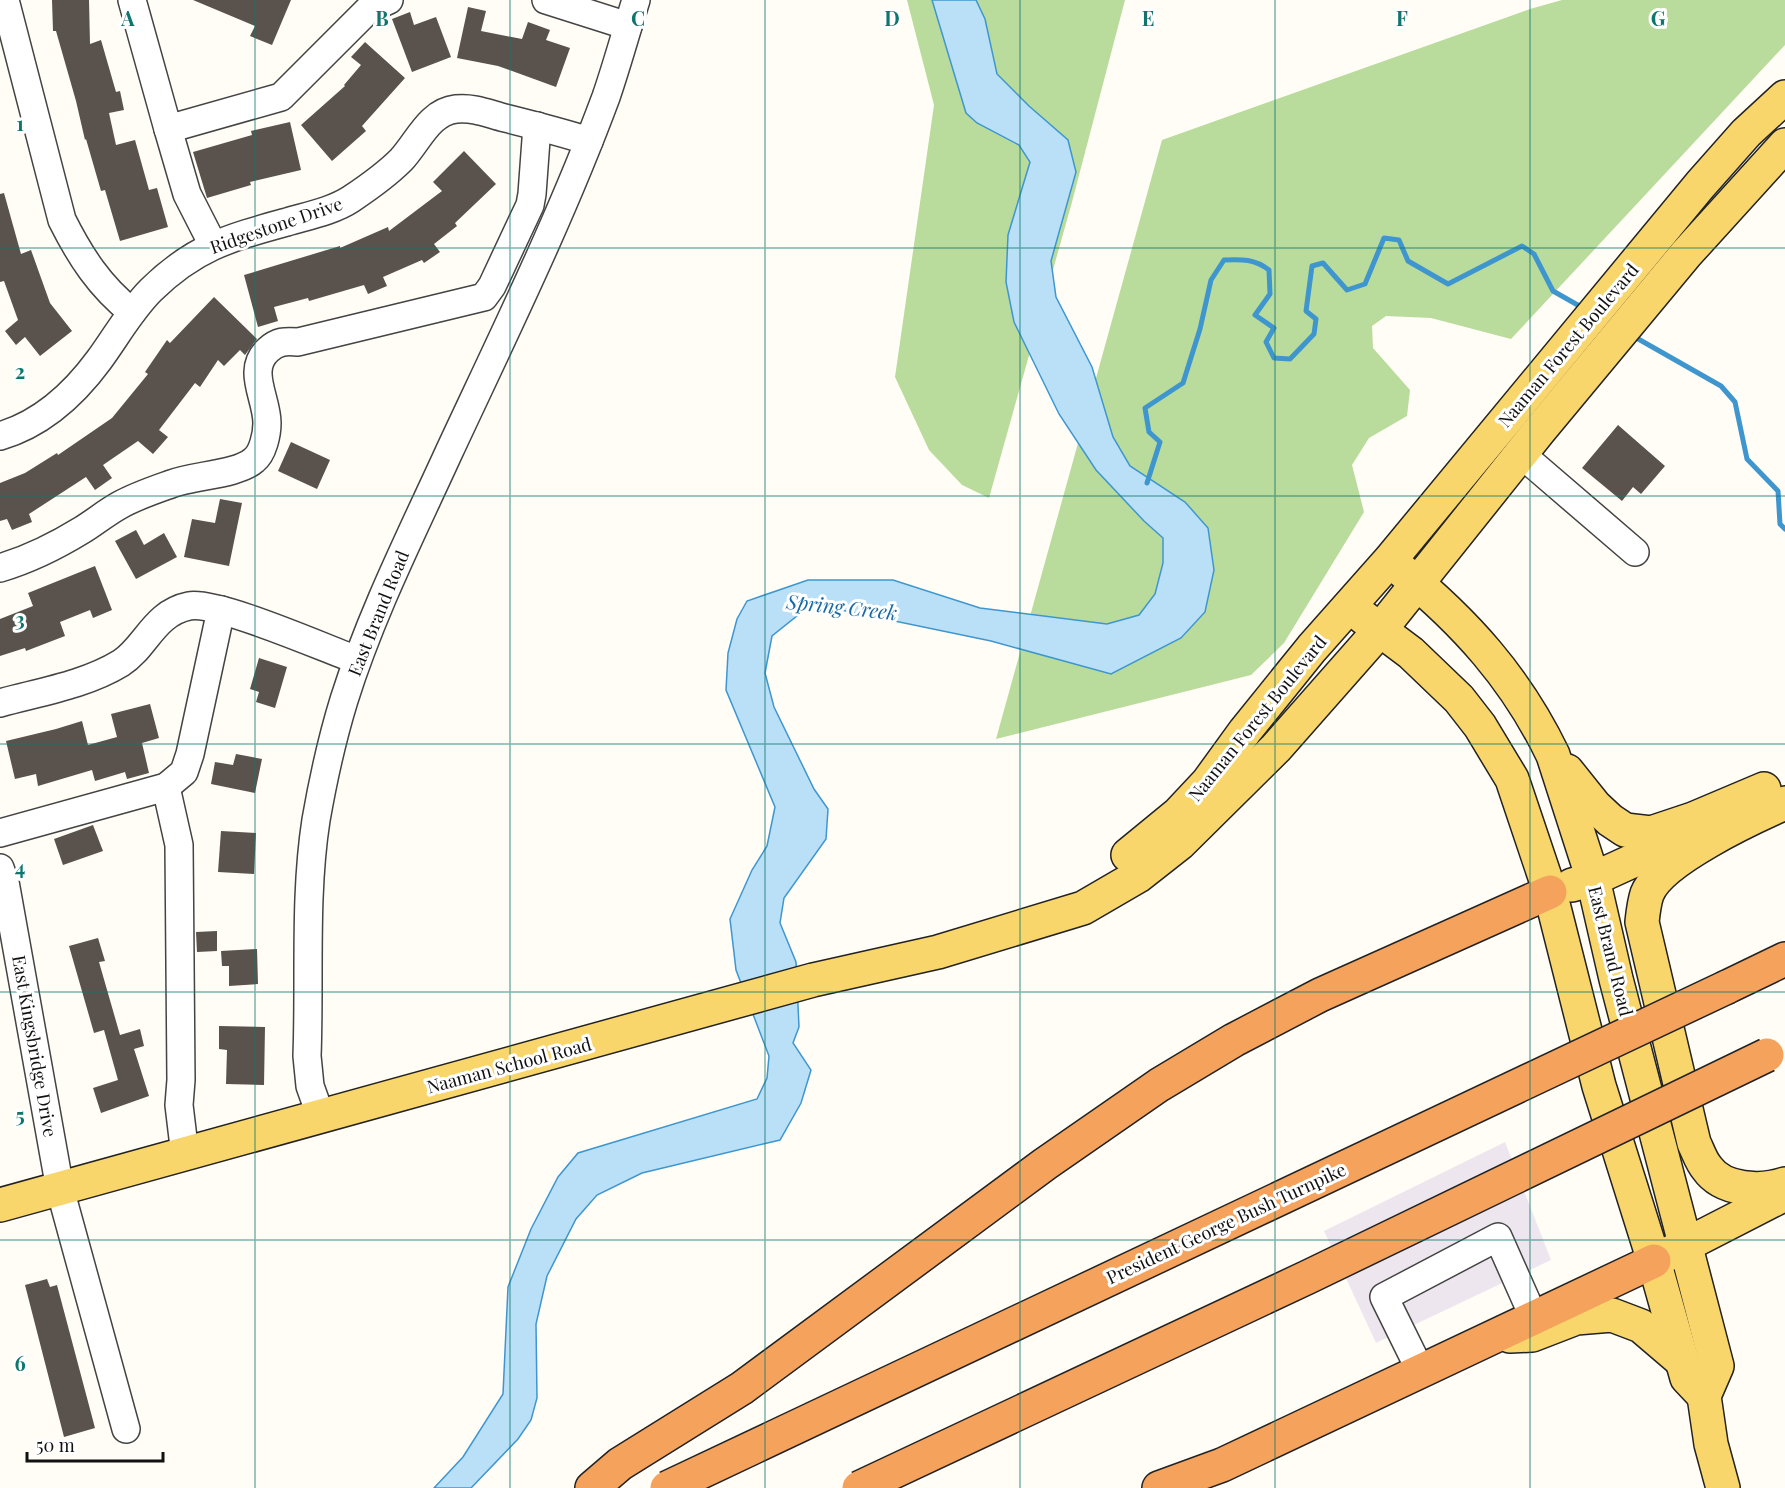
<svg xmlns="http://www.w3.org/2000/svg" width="1785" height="1488" font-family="'Playfair Display',serif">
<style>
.industrial{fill:#eee6ef}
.forest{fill:#b9dc9c}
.water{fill:#b9e0f7;stroke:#3f96cf;stroke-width:1.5}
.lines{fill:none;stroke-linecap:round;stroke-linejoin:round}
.stream{stroke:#3f96cf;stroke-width:5}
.building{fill:#5a524d}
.minor-casing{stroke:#444;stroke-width:30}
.major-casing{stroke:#222;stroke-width:36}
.highway-casing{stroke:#222;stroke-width:36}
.minor{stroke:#fff;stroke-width:27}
.major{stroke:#f9d66b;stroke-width:33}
.highway{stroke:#f5a25d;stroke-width:33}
.highway-bridge-casing{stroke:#222;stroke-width:36;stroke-linecap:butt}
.highway-bridge{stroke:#f5a25d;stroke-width:33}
.grid{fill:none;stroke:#0f766e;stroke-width:1.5;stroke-opacity:0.55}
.labels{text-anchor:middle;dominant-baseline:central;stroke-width:6;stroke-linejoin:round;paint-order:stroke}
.street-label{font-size:18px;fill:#111;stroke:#fff}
.water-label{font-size:20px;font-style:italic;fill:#1768a6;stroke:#fff}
.grid-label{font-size:20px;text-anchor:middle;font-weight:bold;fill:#0f766e;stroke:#fff;stroke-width:6;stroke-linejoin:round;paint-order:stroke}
</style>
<rect width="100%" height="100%" fill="#fffdf5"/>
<!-- industrial -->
<path class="industrial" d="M 1505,1142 L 1551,1260 L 1376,1343 L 1324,1231 Z"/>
<!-- forest -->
<g class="forest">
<path d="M 907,0 L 1125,0 L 1072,202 L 989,498 L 962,485 L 929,450 L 895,377 L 934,105 Z"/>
<path d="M 1562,0 L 1785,0 L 1785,45 L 1511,339 L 1431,318 L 1386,316 L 1372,326 L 1373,348 L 1410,390 L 1407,416 L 1369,438 L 1352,465 L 1364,512 L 1284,643 L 1251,675 L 996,739 L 1162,140 L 1530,9 Z"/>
</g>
<!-- water -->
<path class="water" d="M 932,0 L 976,0 L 985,19 L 997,74 L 1029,106 L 1068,140 L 1076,172 L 1051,261 L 1056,297 L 1092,367 L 1113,437 L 1130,466 L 1185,502 L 1208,528 L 1214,570 L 1205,612 L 1181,638 L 1111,674 L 991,641 L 827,607 L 802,612 L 772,636 L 765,673 L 774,707 L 814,789 L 828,809 L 826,839 L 784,898 L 780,923 L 796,962 L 799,1027 L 793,1043 L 811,1070 L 801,1103 L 780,1140 L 642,1173 L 597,1195 L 576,1219 L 547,1276 L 536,1324 L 537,1398 L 531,1420 L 518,1439 L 471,1488 L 434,1488 L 463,1457 L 503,1394 L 508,1287 L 531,1229 L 558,1177 L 578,1153 L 757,1099 L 767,1078 L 769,1056 L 736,970 L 730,919 L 752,870 L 767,846 L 775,807 L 726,690 L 728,653 L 737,619 L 747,601 L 808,580 L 893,580 L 980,608 L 1107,624 L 1139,615 L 1155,594 L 1163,563 L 1163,538 L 1144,521 L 1096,470 L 1059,414 L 1014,322 L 1006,282 L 1008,235 L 1030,162 L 1019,145 L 977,123 L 966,113 Z"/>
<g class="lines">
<!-- stream -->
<g class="stream">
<path d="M 1633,336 L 1721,386 L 1735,402 L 1747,459 L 1778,491 L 1780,524 L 1785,529"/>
<path d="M 1147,483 L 1160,442 L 1149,432 L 1145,408 L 1183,383 L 1200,329 L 1211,280 L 1224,260 C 1242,259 1255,259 1269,270 L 1270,294 L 1255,315 L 1274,328 L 1266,342 L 1274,358 L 1290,359 L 1314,334 L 1316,319 L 1306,311 L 1312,266 L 1323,263 L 1347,290 L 1365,284 L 1384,238 L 1399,240 L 1408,261 L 1448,284 L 1522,246 L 1534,254 L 1553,291 L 1583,308"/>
</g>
</g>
<!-- building -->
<g class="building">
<path d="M 52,0 L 89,0 L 90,44 L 101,40 L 116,92 L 120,91 L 124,110 L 109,113 L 116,145 L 135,140 L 149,190 L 157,188 L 168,227 L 120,241 L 105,190 L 101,191 L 86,139 L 85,140 L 76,101 L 56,31 L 53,31 Z"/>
<path d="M 193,0 L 291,0 L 272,45 L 250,36 L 255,26 Z"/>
<path d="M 468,7 L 486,11 L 481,31 L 522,39 L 528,22 L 550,30 L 546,40 L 570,48 L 556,87 L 498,66 L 457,58 Z"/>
<path d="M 410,12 L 414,25 L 436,17 L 451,57 L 412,72 L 392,19 Z"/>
<path d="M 365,42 L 405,78 L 362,126 L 366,131 L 332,161 L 301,125 L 345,86 L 344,85 L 361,65 L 351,57 Z"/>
<path d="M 290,122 L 301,170 L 250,182 L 251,185 L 207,198 L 193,152 L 252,135 L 251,131 Z"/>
<path d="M 464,151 L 496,184 L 455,223 L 457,226 L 434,244 L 440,252 L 424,263 L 422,260 L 383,277 L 387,286 L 368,294 L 364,285 L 309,301 L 308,298 L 274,307 L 278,321 L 258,327 L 244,275 L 340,246 L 340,248 L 388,227 L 389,231 L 442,191 L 433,182 Z"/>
<path d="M 4,193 L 21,254 L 31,250 L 50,303 L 72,331 L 40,356 L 25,337 L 16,345 L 5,331 L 18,320 L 4,281 L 0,282 L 0,194 Z"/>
<path d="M 214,297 L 257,339 L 245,355 L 240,350 L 224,366 L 218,360 L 200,387 L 195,383 L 159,430 L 168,437 L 153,454 L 138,441 L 103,465 L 112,478 L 95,490 L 86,477 L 29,514 L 32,522 L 12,530 L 7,519 L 0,521 L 0,483 L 25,473 L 57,453 L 58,455 L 112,418 L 148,374 L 145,372 L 167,340 L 170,343 Z"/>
<path d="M 1618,425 L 1665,466 L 1641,494 L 1633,487 L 1622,501 L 1582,468 Z"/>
<path d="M 291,442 L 330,460 L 317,489 L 278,471 Z"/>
<path d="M 220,499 L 242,503 L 229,566 L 184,557 L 192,519 L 215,523 Z"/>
<path d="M 136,530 L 144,545 L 164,533 L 177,557 L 136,579 L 115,541 Z"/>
<path d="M 95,566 L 112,610 L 93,618 L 90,610 L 60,622 L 65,636 L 26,651 L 25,648 L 0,656 L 0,619 L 33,606 L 28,593 Z"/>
<path d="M 259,658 L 287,667 L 275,708 L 256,702 L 259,692 L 250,689 Z"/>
<path d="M 150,704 L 159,738 L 142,743 L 149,773 L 127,779 L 125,772 L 95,781 L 92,770 L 38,786 L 36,774 L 15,779 L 6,741 L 56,729 L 82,721 L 88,745 L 117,737 L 111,714 Z"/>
<path d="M 236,754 L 262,759 L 255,793 L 211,784 L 215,762 L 233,765 Z"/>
<path d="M 93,825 L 103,851 L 63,865 L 54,839 Z"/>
<path d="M 221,831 L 256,833 L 254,874 L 218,872 Z"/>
<path d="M 217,931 L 217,951 L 197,952 L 196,932 Z"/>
<path d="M 98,938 L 105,961 L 99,962 L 120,1035 L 140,1029 L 144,1046 L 134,1049 L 149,1096 L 101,1113 L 93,1088 L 118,1080 L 104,1030 L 94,1033 L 69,946 Z"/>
<path d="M 257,949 L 258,984 L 229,986 L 229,966 L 222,966 L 221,951 Z"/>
<path d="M 219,1026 L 265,1027 L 264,1085 L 226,1084 L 227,1050 L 219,1049 Z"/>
<path d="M 47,1279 L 50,1287 L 57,1285 L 95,1428 L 64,1437 L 25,1285 Z"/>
</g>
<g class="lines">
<!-- minor casing -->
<g class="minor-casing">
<g id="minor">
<path d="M 5,0 L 62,220 C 80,256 100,287 132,312"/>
<path d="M 132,0 L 168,129 L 281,97 L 369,9 L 389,0"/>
<path d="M 546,0 L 628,26"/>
<path d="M 168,129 L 187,194 L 213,245"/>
<path d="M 0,436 C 41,424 74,394 99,360 C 116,337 130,311 151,290 C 195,247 229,238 287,222 C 307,216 333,211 351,199 C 369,187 386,175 401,160 C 418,142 429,112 456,109 C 474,107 489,114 505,118 C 533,125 561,132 589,141"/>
<path d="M 1521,454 L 1635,552"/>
<path d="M 0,568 C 30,559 56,546 82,530 C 95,522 107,512 120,505 C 136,496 154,490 171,484 C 194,475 237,475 254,460 C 263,453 267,434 267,423 C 267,398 246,370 268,350 C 278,341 285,341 298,342 L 484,297 L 492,286 L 530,205 L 532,194 L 537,126"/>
<path d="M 0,703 C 40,692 85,685 121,663 C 146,647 154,613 189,606 C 216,600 326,649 357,660"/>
<path d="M 166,787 L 179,845 L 181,1080 L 179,1105 L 185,1155"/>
<path d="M 0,833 L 166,787 L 184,772 L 190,754 L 221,610"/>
<path d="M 0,868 L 5,882 L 60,1189 L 126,1429"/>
<path d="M 321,1117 L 310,1086 L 307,1056 C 310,979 304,897 316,820 C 323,780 332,739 344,700 C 371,614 412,533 449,452 C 504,334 561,218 606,97 C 617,65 626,32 636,0"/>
<path d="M 1421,1372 L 1384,1297 L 1498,1237 L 1534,1318"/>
</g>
</g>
<!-- major casing -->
<g class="major-casing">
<g id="major">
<path d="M 1400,569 C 1465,622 1516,678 1553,755 L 1593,879 L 1616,979 L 1717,1366 L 1704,1396 L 1711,1444 L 1723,1488"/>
<path d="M 1363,617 L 1411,653 L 1459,699 L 1480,726 L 1512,779 L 1550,892 L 1599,1086 L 1654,1261 L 1687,1378 L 1704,1396"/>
<path d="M 1567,771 L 1595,806 L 1610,820 L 1625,830 L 1651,833 L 1693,819 L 1764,789"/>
<path d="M 1785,803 C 1751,818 1660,860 1647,894 C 1644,903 1643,913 1642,922 L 1694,1143 C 1698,1151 1701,1161 1707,1168 C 1723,1191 1761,1192 1785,1184"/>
<path d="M 1128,855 L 1178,814 L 1208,782 L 1245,731 L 1312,648 L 1390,560 L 1700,185 L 1746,133 L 1785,97"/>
<path d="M 1572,885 L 1593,879 L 1685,837"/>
<path d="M 0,1205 L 813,980 L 938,952 L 1083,908 L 1138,876 L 1180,843 L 1276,748 L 1380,630 L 1539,431 L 1686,254 L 1785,145"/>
<path d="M 1666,1255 L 1785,1194"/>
<path d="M 1510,1336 L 1532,1335 L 1576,1318 L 1612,1315 L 1641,1326 L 1682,1361"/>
</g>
</g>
<!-- highway casing -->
<g class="highway-casing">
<g id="highway">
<path d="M 1727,987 L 1785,959"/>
<path d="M 592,1488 L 620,1464 L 742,1388 L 1045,1164 L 1159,1085 L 1234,1040 L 1320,995 L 1550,892"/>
<path d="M 1159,1488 L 1222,1465 L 1654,1261"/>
</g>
</g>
<!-- minor -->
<use href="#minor" class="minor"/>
<!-- major -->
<use href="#major" class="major"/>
<!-- highway -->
<use href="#highway" class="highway"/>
<!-- highway-bridge casing -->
<g class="highway-bridge-casing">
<g id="highway-bridge">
<path d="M 667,1488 L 1727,987"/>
<path d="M 859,1488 L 1308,1277 L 1767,1055"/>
</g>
</g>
<!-- highway-bridge -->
<use href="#highway-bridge" class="highway-bridge"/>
</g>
<!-- grid -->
<path class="grid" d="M 255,0 L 255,1488M 510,0 L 510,1488M 765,0 L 765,1488M 1020,0 L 1020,1488M 1275,0 L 1275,1488M 1530,0 L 1530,1488M 0,248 L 1785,248M 0,496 L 1785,496M 0,744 L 1785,744M 0,992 L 1785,992M 0,1240 L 1785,1240"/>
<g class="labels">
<!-- street labels -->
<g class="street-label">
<text transform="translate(276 225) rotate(-19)">Ridgestone Drive</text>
<text transform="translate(1568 345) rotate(-50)">Naaman Forest Boulevard</text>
<text transform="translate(378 613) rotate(-68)">East Brand Road</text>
<text transform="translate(1257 718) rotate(-51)">Naaman Forest Boulevard</text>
<text transform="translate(1611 951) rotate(76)">East Brand Road</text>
<text transform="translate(35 1046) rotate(80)">East Kingsbridge Drive</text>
<text transform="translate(509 1065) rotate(-15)">Naaman School Road</text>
<text transform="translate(1226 1223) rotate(-25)">President George Bush Turnpike</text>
</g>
<!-- water labels -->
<g class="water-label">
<text transform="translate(842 606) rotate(6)">Spring Creek</text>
</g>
</g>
<g class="grid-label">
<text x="128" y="26">A</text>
<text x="382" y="26">B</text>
<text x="638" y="26">C</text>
<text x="892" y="26">D</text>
<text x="1148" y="26">E</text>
<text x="1402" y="26">F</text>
<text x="1658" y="26">G</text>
<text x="20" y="131">1</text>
<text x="20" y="379">2</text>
<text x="20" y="627">3</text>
<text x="20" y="875">4</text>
<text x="20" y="1123">5</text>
<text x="20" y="1371">6</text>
</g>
<!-- scale -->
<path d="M27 1452v9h136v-9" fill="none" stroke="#111111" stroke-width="3"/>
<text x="36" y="1452" font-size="18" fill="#111111" stroke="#ffffff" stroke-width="4.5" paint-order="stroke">50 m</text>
</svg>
